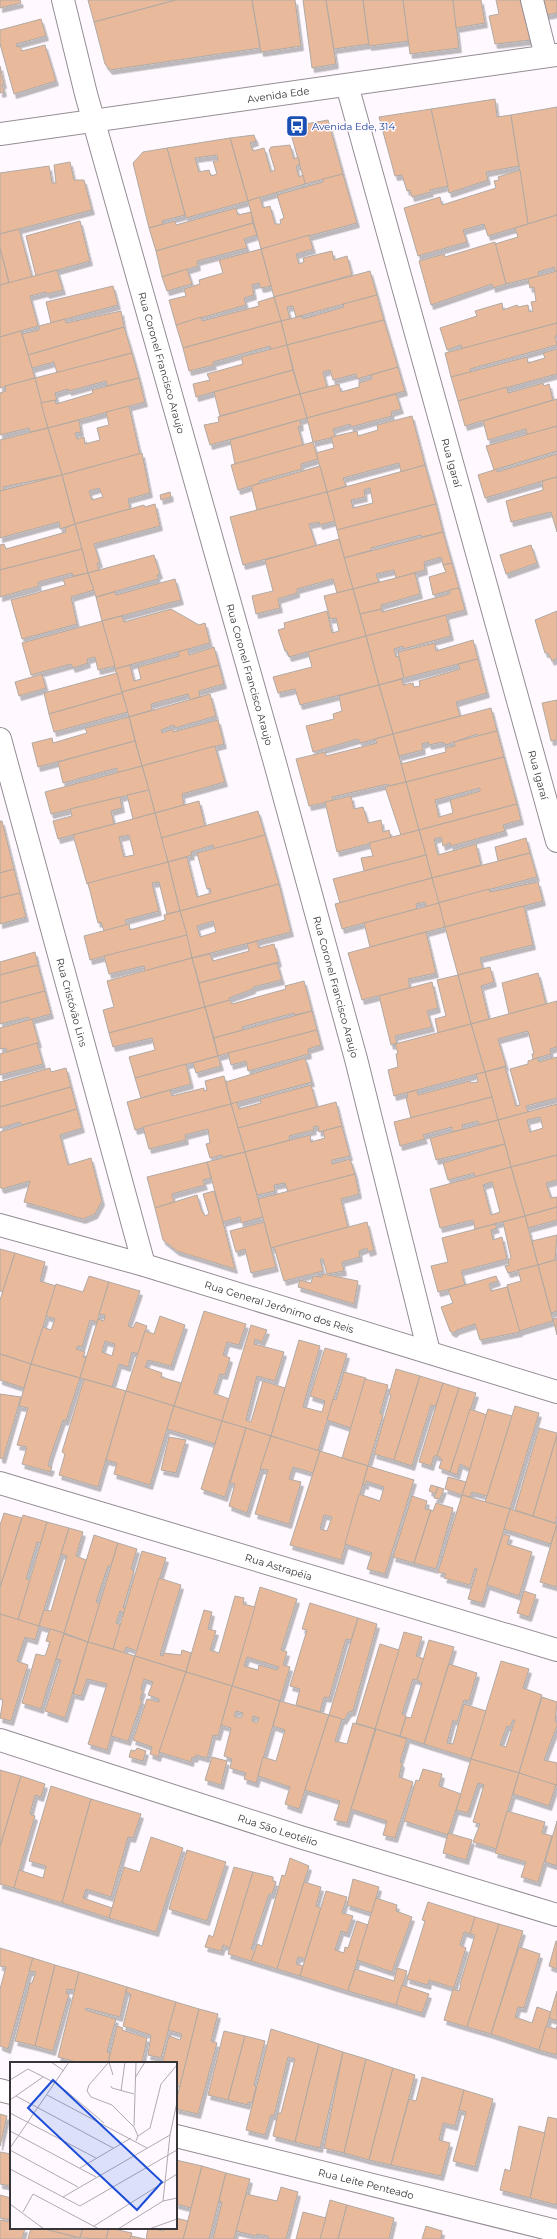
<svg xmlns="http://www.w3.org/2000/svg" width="557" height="2239" font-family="Montserrat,sans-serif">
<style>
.building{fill:#e8ba9b;stroke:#b1a9a3;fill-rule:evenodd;filter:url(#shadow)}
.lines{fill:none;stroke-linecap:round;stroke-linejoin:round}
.street-casing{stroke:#948d94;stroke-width:24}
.secondary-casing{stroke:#948d94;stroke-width:24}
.street{stroke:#fff;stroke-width:22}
.secondary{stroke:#fff;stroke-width:22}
.labels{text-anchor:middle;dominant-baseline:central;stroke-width:3;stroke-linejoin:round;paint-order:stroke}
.street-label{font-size:10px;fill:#373437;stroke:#fff9ff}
.transit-label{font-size:10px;fill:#164399;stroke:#fff9ff;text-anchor:start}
.inset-road{fill:none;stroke:#afaaaf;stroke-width:1}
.view{fill:#1d4ed8;fill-opacity:0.15;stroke:#1d4ed8;stroke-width:2}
.inset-edge{fill:none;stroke:#373437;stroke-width:2}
</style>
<defs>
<filter id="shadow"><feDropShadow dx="2.5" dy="4.5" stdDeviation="0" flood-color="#0004"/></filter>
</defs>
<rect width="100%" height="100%" fill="#fff9ff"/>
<!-- building -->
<g class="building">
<path d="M 0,0 L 20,0 L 21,3 L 0,8 Z"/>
<path d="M 88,0 L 176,0 L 94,22 Z"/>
<path d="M 176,0 L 252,0 L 260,48 L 110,70 L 105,64 L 94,22 Z"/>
<path d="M 252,0 L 295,0 L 301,46 L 261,52 Z"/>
<path d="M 303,0 L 326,0 L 336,64 L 312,68 Z"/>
<path d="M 326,0 L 363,0 L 369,44 L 334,49 Z"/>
<path d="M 363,0 L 403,0 L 409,41 L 369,46 Z"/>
<path d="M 403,0 L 453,0 L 459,48 L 410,54 Z"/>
<path d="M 453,0 L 481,0 L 485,23 L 456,28 Z"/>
<path d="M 496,0 L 520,0 L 531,40 L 495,44 L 489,16 L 499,14 Z"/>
<path d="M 543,0 L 557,0 L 557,13 L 546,15 Z"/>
<path d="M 41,19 L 46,36 L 16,44 L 17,47 L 20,46 L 22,51 L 45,45 L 56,81 L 14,94 L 0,44 L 0,30 Z"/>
<path d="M 0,66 L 4,84 L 2,84 L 4,92 L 0,93 Z"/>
<path d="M 495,99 L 497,117 L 511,115 L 519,166 L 486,172 L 488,180 L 449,193 L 431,109 Z"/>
<path d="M 557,107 L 557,215 L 528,224 L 511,115 Z"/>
<path d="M 431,109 L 448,186 L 430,190 L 431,192 L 412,197 L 410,190 L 407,191 L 402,175 L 395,176 L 379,117 Z"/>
<path d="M 328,120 L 343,174 L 305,184 L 289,127 Z"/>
<path d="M 254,135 L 256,141 L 250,143 L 253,151 L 264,148 L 271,172 L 275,170 L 269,150 L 271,147 L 290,145 L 294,159 L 298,157 L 300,165 L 296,166 L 299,177 L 303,175 L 305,184 L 248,201 L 230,138 Z"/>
<path d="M 230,138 L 248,201 L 186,218 L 167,148 ZM 217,155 L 218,161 L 213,161 L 217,174 L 211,176 L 209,170 L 199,172 L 195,158 Z"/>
<path d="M 167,148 L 185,215 L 162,221 L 163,224 L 149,228 L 133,163 L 143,152 Z"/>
<path d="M 70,162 L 74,180 L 84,180 L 92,210 L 0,234 L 0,173 L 49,166 L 52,183 L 56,183 L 54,165 Z"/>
<path d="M 520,170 L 528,224 L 488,236 L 484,224 L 463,230 L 467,242 L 418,256 L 404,208 L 440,197 L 442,205 L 496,188 L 494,181 L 499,180 L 498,177 Z"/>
<path d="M 343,174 L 357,223 L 261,249 L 248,201 L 260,197 L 263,208 L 270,206 L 275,224 L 281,224 L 280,220 L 284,218 L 277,195 L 323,182 L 323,179 Z"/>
<path d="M 236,208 L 238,215 L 251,212 L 253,223 L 156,251 L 149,228 L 175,221 L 176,225 Z"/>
<path d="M 557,215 L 557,271 L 555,272 L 554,267 L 538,272 L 539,276 L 506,284 L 495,244 L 518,237 L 515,228 Z"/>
<path d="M 80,221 L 90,261 L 36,276 L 26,236 Z"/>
<path d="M 253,223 L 257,235 L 244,239 L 247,248 L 197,261 L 198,266 L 162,277 L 156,251 Z"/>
<path d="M 19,229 L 32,277 L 9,283 L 0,248 L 0,234 Z"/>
<path d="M 309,235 L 313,249 L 296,254 L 299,264 L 304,262 L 303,258 L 332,251 L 334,260 L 347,256 L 352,275 L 274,297 L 261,249 Z"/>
<path d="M 495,242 L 506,284 L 493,288 L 492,284 L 431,305 L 419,261 L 444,254 L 445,257 Z"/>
<path d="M 0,248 L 9,283 L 0,285 Z"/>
<path d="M 261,249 L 271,286 L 261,288 L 259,283 L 252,285 L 254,295 L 244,298 L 246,305 L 176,325 L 169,300 L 186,296 L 184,289 L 200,284 L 199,280 L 223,273 L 219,260 Z"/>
<path d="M 187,269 L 192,284 L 167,291 L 162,277 Z"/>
<path d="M 57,270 L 63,290 L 47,294 L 46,292 L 30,296 L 38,326 L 0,337 L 0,285 Z"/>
<path d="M 370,271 L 377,295 L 296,317 L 293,306 L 287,307 L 290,319 L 281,321 L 274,297 Z"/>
<path d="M 557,271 L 557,323 L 462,349 L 461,345 L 447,350 L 440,328 L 477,316 L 475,311 L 502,303 L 503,310 L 517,305 L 518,307 L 528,305 L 529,312 L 533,311 L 531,302 L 536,301 L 534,287 L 530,288 L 528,279 Z"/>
<path d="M 113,286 L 118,305 L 51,323 L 46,302 Z"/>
<path d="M 377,295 L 384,320 L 287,345 L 281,321 L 302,316 L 303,319 L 344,307 L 343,304 Z"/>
<path d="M 274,297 L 281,321 L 183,348 L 176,325 L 201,317 L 202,321 L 259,306 L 258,302 Z"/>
<path d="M 121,311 L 124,327 L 28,355 L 22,334 L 39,330 L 39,326 L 65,319 L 66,323 Z"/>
<path d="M 384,320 L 398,367 L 357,379 L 356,374 L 333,380 L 330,370 L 323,372 L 327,387 L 300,394 L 287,345 Z"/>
<path d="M 281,321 L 287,345 L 271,350 L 270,346 L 213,362 L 214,365 L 189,371 L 183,348 Z"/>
<path d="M 557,323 L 557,335 L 555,336 L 557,345 L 470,369 L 471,372 L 451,377 L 445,353 Z"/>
<path d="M 124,327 L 132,353 L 57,373 L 54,362 L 32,368 L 28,355 Z"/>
<path d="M 21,331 L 35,378 L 0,388 L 0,337 Z"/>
<path d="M 287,345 L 293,370 L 196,397 L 193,384 L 210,380 L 207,374 L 243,364 L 241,357 Z"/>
<path d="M 557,349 L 557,374 L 458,401 L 451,377 L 527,357 L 528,363 L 545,358 L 543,353 Z"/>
<path d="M 132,353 L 139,378 L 107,386 L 106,381 L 69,391 L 68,389 L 55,393 L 57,400 L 41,403 L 35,378 Z"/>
<path d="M 398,367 L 405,391 L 307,418 L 300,394 L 339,384 L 341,392 L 359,387 L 359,383 L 372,379 L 371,375 Z"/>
<path d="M 293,370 L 300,394 L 220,416 L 214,392 Z"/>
<path d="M 35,378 L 48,428 L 30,432 L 29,428 L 0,435 L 0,393 L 6,391 L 5,386 Z"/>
<path d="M 139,378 L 145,402 L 48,428 L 41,403 L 55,400 L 56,404 L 93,393 L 92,390 Z"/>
<path d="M 543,383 L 544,386 L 549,384 L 553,400 L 465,426 L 458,401 L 507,387 L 508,393 Z"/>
<path d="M 300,394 L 307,418 L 210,445 L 204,425 L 219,422 L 218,417 Z"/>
<path d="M 396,394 L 401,409 L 391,412 L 392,416 L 351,427 L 350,424 L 333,429 L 335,437 L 313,442 L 307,418 Z"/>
<path d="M 557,399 L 557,426 L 527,435 L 526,429 L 488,440 L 483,421 Z"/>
<path d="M 129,406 L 140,454 L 62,475 L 48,428 L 79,420 L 81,432 L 75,433 L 77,439 L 84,437 L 85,444 L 100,440 L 97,428 L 109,425 L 106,412 Z"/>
<path d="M 412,416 L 425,465 L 401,472 L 399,463 L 343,478 L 346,486 L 327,492 L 316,453 L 334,448 L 331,437 L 357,431 L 358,436 L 378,430 L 377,425 Z"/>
<path d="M 300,420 L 301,426 L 298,427 L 303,445 L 235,464 L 230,440 Z"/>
<path d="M 557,426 L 557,451 L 494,470 L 486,446 Z"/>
<path d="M 48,428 L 62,475 L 3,487 L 4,490 L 0,491 L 0,440 Z"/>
<path d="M 313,442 L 318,459 L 301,464 L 302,469 L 259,481 L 260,483 L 238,490 L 231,465 Z"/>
<path d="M 142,453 L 150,493 L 128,499 L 130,509 L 75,524 L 62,475 ZM 99,488 L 103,497 L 92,500 L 89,491 Z"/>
<path d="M 557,454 L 557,477 L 485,498 L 478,475 L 497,469 L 497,472 Z"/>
<path d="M 425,465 L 436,504 L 337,530 L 327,492 ZM 370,488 L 373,503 L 353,508 L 351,500 L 365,497 L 364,490 Z"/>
<path d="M 320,466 L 327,492 L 257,510 L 251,486 Z"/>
<path d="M 62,475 L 75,524 L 60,529 L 59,522 L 0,538 L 0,491 Z"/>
<path d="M 557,477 L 557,532 L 551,512 L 511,522 L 506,501 L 543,490 L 542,481 Z"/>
<path d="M 170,492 L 171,497 L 161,500 L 160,495 Z"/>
<path d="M 327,492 L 335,521 L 320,525 L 319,522 L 309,524 L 316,546 L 243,565 L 230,517 Z"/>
<path d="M 155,504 L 160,526 L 94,544 L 100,563 L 97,563 L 99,570 L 88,573 L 75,524 L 144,505 L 145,507 Z"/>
<path d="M 436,504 L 443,532 L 422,537 L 421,535 L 371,548 L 372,550 L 344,558 L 337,530 Z"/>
<path d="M 75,524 L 82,549 L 0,570 L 0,545 L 4,544 L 6,549 L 66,532 L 65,528 Z"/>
<path d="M 443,532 L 452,563 L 443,565 L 441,557 L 424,562 L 425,570 L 396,578 L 394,570 L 376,574 L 379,582 L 353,589 L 344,558 Z"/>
<path d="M 339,539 L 353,589 L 337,593 L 333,579 L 297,589 L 297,593 L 278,599 L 280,608 L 256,614 L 252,596 L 273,591 L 265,560 Z"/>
<path d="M 531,545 L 537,563 L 506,574 L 500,555 Z"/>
<path d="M 82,549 L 88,573 L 73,576 L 72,573 L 38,582 L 39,586 L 0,597 L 0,570 Z"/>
<path d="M 154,555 L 160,574 L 157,575 L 158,579 L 96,597 L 88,573 Z"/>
<path d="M 452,563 L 459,588 L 433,595 L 429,577 L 446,572 L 443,565 Z"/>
<path d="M 88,573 L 94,590 L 71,597 L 77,624 L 22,639 L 11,600 L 65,585 L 63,579 Z"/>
<path d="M 415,573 L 420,594 L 381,605 L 382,609 L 360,614 L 353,589 Z"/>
<path d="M 175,579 L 181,600 L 102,621 L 96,597 L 115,592 L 116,595 Z"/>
<path d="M 459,588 L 465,610 L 366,636 L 360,614 L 382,609 L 382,612 L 450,594 L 449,590 Z"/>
<path d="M 353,589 L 366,636 L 289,657 L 287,651 L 285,651 L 278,630 L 285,628 L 284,623 L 327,611 L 332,633 L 339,631 L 336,618 L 330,619 L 324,596 Z"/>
<path d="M 171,609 L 199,625 L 205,623 L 210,643 L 115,669 L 102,621 L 122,616 L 124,622 Z"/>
<path d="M 557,611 L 557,658 L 552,661 L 548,653 L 545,653 L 535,620 Z"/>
<path d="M 446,615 L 451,636 L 403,649 L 403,646 L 394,649 L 396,657 L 399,656 L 404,678 L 379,685 L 366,636 Z"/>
<path d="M 102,621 L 115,666 L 98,670 L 95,657 L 87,659 L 88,663 L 73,668 L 71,664 L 31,675 L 22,643 Z"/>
<path d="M 366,636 L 379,685 L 300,705 L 295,689 L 278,693 L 273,677 L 312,667 L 308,652 Z"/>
<path d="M 473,640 L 478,659 L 404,678 L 398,652 L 435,643 L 436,651 Z"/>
<path d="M 214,647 L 219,665 L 122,692 L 115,669 L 130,665 L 134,681 L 141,679 L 138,667 L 179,656 L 178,652 L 188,649 L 189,655 Z"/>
<path d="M 478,659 L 487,693 L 456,702 L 460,716 L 393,734 L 379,685 L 402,679 L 403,685 L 413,683 L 414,687 L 420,686 L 419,681 L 460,669 L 458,664 Z"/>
<path d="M 219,665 L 224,684 L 199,691 L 200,697 L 190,700 L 188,694 L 151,704 L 152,710 L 129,717 L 122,692 Z"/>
<path d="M 117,673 L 122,693 L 49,714 L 44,693 Z"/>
<path d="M 42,674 L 46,688 L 19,696 L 15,682 Z"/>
<path d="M 379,685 L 393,734 L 361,743 L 358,739 L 313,752 L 306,726 L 334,719 L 333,714 L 342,711 L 339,696 Z"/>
<path d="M 122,693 L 128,712 L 54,732 L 49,714 Z"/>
<path d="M 210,694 L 216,716 L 175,728 L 174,725 L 161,730 L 162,733 L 173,729 L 173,732 L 218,720 L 224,744 L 142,766 L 129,717 Z"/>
<path d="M 557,700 L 557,740 L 551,741 L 542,703 Z"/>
<path d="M 491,708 L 497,731 L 478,736 L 477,734 L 446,745 L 443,742 L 429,745 L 428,742 L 422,744 L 423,750 L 399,756 L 393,734 Z"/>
<path d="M 129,717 L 135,741 L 38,767 L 32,743 L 52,738 L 53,743 L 87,733 L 85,728 Z"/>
<path d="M 497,731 L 504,757 L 406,782 L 401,764 L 446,752 L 445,748 L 455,746 L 454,742 Z"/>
<path d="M 393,734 L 406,782 L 389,786 L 388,784 L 332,797 L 333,801 L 309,806 L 296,759 L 325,752 L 326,756 L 377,743 L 375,739 Z"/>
<path d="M 135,741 L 142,766 L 117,773 L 117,768 L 63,783 L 58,762 Z"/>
<path d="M 215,746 L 225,782 L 182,794 L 184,805 L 155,813 L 142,766 Z"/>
<path d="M 504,757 L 517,804 L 419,830 L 406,782 ZM 480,788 L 480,791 L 450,800 L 453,813 L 439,817 L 435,800 Z"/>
<path d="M 142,766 L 149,790 L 51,814 L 45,792 Z"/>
<path d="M 406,782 L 419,830 L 401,835 L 385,787 Z"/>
<path d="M 149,790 L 155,813 L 133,819 L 127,795 Z"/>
<path d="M 351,796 L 354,809 L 363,807 L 368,823 L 381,820 L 383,832 L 389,830 L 391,838 L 337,852 L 325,802 Z"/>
<path d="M 120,797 L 122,808 L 111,811 L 114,824 L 58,839 L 53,821 L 72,816 L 70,809 Z"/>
<path d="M 199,801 L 205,826 L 161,838 L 155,813 Z"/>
<path d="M 517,804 L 521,820 L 503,825 L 505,831 L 451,846 L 450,843 L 443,846 L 441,837 L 434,839 L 438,855 L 476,844 L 481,865 L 432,878 L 419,830 Z"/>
<path d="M 258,811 L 265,835 L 214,849 L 213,845 L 191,852 L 192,855 L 168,862 L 161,838 Z"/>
<path d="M 155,813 L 168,862 L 87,884 L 73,835 ZM 129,835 L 134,855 L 124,857 L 119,837 Z"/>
<path d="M 0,821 L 2,821 L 14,869 L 0,873 Z"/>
<path d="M 419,830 L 426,855 L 364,871 L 361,858 L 373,856 L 369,843 Z"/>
<path d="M 265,835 L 279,884 L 180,911 L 168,862 L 187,857 L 197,897 L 211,893 L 210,888 L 207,889 L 197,853 Z"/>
<path d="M 526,838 L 530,853 L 498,861 L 495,847 Z"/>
<path d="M 530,853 L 537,877 L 438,903 L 432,878 Z"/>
<path d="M 426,855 L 432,878 L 340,903 L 333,879 Z"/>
<path d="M 168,862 L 180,911 L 167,914 L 159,882 L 152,883 L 159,911 L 125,920 L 127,925 L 104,931 L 101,922 L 98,923 L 88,883 Z"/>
<path d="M 14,869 L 20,893 L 0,898 L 0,873 Z"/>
<path d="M 432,878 L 439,903 L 426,907 L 425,902 L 416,904 L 417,909 L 342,929 L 335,904 Z"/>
<path d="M 538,882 L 543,901 L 445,927 L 438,903 L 489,889 L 490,892 Z"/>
<path d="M 279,884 L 291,932 L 192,958 L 180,911 ZM 213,921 L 216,932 L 200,937 L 197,926 Z"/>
<path d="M 20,893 L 26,917 L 0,924 L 0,898 Z"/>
<path d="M 439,903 L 445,927 L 370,947 L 364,923 Z"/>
<path d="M 524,906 L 533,945 L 480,958 L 483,969 L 458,975 L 445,927 Z"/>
<path d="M 180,911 L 187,935 L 90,960 L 84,936 L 129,924 L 130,930 L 165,920 L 164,915 Z"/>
<path d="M 426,932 L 436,973 L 408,979 L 410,988 L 362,1000 L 348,953 Z"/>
<path d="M 187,935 L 192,958 L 145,971 L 144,966 L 109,974 L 104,956 Z"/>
<path d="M 257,941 L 259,948 L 274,944 L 279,962 L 199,983 L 192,958 L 210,954 L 213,961 L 249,951 L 247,944 Z"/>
<path d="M 35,952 L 38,965 L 0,975 L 0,962 Z"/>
<path d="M 192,958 L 205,1007 L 109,1033 L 103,1010 L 114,1007 L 107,981 Z"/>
<path d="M 277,963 L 282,980 L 253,987 L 253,989 L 229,998 L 230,1000 L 205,1007 L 199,983 Z"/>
<path d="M 38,965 L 45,991 L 0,1003 L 0,975 Z"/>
<path d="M 490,967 L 494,982 L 481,986 L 489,1019 L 471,1024 L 458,975 Z"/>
<path d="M 538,973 L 546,1004 L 509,1014 L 502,983 Z"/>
<path d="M 458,975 L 471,1024 L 438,1033 L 435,1019 L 446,1016 L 437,980 Z"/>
<path d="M 304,981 L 312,1011 L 295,1015 L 294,1013 L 242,1027 L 243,1030 L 214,1038 L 205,1007 L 230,1000 L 232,1004 L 286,989 L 285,986 Z"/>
<path d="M 432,982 L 438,1008 L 427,1011 L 432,1027 L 395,1036 L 397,1043 L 391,1045 L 379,996 Z"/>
<path d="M 45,991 L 51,1014 L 29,1020 L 29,1017 L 0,1024 L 0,1003 Z"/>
<path d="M 557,1001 L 557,1047 L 550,1049 L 551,1054 L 533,1059 L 532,1054 L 534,1054 L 528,1031 L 498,1039 L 506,1066 L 485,1072 L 471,1024 Z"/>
<path d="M 205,1007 L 218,1056 L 135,1078 L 129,1057 L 155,1050 L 152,1038 L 113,1047 L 109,1033 Z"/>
<path d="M 312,1011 L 317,1030 L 218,1056 L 214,1038 Z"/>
<path d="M 32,1019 L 39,1043 L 7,1052 L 6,1048 L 0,1049 L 0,1028 Z"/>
<path d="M 471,1024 L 485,1072 L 394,1096 L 388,1070 L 398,1067 L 396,1054 L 398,1053 L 395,1044 Z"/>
<path d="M 317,1030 L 321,1045 L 308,1049 L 309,1054 L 248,1071 L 246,1061 L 231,1065 L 228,1053 Z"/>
<path d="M 37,1043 L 43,1064 L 0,1075 L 0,1054 Z"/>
<path d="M 218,1056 L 221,1066 L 196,1073 L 193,1063 Z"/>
<path d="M 557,1057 L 557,1098 L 526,1106 L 528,1112 L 498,1120 L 485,1072 L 505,1067 L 516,1106 L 520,1105 L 510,1069 L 528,1064 L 528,1061 L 537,1058 L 539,1062 Z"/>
<path d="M 305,1058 L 312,1082 L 231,1104 L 226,1082 Z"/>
<path d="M 186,1064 L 191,1084 L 141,1098 L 135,1078 Z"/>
<path d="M 50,1068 L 51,1072 L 66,1068 L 71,1087 L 0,1107 L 0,1082 Z"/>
<path d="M 485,1072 L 492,1097 L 411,1118 L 406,1098 L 408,1097 L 407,1093 L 417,1090 L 418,1095 L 470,1081 L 471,1083 L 478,1082 L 476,1074 Z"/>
<path d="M 224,1076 L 231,1104 L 135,1130 L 127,1102 L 170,1090 L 172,1096 L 204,1088 L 204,1091 L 207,1090 L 205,1081 Z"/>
<path d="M 311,1085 L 317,1107 L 238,1128 L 231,1104 L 237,1102 L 239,1109 L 261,1103 L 260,1099 Z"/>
<path d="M 71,1087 L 77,1109 L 22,1125 L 20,1122 L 0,1128 L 0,1107 Z"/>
<path d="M 492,1097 L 498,1120 L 479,1125 L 478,1121 L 462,1125 L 463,1129 L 452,1132 L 452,1127 L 423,1135 L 425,1139 L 400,1146 L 394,1122 Z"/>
<path d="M 336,1102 L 342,1126 L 319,1132 L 318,1126 L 313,1127 L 314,1130 L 289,1136 L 290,1140 L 245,1152 L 238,1128 Z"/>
<path d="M 231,1104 L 245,1152 L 223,1157 L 222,1155 L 210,1158 L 206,1144 L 210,1143 L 208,1129 L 185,1135 L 186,1140 L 149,1149 L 143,1127 Z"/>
<path d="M 557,1104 L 557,1155 L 511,1167 L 498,1120 ZM 540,1117 L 543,1128 L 530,1132 L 527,1120 Z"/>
<path d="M 77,1109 L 82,1128 L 60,1135 L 68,1165 L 91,1158 L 102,1201 L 95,1214 L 83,1219 L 24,1202 L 30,1181 L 2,1189 L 0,1187 L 0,1132 Z"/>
<path d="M 498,1120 L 505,1144 L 436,1160 L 430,1138 Z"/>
<path d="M 342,1126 L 350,1156 L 332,1160 L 332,1164 L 350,1159 L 355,1174 L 288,1192 L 285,1183 L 274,1185 L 275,1191 L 257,1195 L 245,1152 L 310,1135 L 311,1142 L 325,1138 L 323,1131 Z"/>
<path d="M 505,1144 L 511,1167 L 475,1177 L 474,1173 L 448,1180 L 443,1163 Z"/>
<path d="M 245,1152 L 263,1217 L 241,1223 L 240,1217 L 223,1222 L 207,1162 Z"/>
<path d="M 557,1155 L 557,1180 L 546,1183 L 551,1198 L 557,1197 L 557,1207 L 525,1216 L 511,1167 Z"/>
<path d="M 207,1162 L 211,1178 L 203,1180 L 205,1185 L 172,1194 L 174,1202 L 155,1208 L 147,1177 Z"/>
<path d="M 511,1167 L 525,1216 L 475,1229 L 473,1220 L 440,1228 L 430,1189 ZM 492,1182 L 500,1212 L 491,1215 L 483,1185 Z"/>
<path d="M 355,1174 L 359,1194 L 341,1199 L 348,1227 L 271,1248 L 258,1199 Z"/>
<path d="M 214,1191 L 223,1222 L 235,1269 L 177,1251 L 163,1240 L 155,1208 L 197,1195 L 202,1212 L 203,1212 L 205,1216 L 209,1214 L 203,1194 Z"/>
<path d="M 557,1207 L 557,1220 L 528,1228 L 525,1216 Z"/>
<path d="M 525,1216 L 538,1265 L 508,1273 L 505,1266 L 509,1265 L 508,1260 L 511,1258 L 503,1222 Z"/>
<path d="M 264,1222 L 276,1267 L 251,1273 L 245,1249 L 236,1252 L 230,1231 Z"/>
<path d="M 367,1222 L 374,1250 L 368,1252 L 367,1248 L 359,1251 L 360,1257 L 342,1262 L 344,1271 L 327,1274 L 323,1259 L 320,1259 L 323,1271 L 284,1281 L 274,1247 Z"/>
<path d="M 495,1224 L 497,1228 L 491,1230 L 493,1240 L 502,1237 L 507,1259 L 461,1271 L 465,1285 L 438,1292 L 431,1266 L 448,1262 L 442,1238 Z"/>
<path d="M 557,1235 L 555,1260 L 538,1265 L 532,1241 Z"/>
<path d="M 0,1249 L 15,1253 L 3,1292 L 0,1291 Z"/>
<path d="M 15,1253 L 45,1262 L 40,1281 L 56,1286 L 31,1364 L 0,1354 L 0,1300 Z"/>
<path d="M 555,1260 L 557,1260 L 557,1311 L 551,1313 L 538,1265 Z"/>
<path d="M 538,1265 L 553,1321 L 519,1331 L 507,1285 L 521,1281 L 518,1270 Z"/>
<path d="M 323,1274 L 358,1281 L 354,1304 L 298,1287 L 300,1280 L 311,1283 L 313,1276 L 322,1277 Z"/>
<path d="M 89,1276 L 109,1282 L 97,1322 L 90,1320 L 82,1347 L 78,1346 L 76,1349 L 85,1352 L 83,1357 L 86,1358 L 80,1378 L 31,1364 L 43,1327 L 51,1330 L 55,1319 L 46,1316 L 56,1284 L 83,1292 Z"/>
<path d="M 496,1276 L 498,1281 L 489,1284 L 491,1291 L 507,1287 L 520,1332 L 480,1340 L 475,1324 L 457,1330 L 454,1333 L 450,1331 L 441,1307 L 453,1303 L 448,1290 Z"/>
<path d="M 109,1282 L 140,1291 L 128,1326 L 133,1328 L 136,1322 L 147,1326 L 138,1354 L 132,1352 L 128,1367 L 119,1364 L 112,1387 L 80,1378 L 98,1319 L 104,1321 L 105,1315 L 99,1314 ZM 105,1341 L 115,1344 L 112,1356 L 102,1352 Z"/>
<path d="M 204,1311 L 246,1324 L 239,1345 L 227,1342 L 223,1355 L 230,1358 L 225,1375 L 220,1374 L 214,1393 L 229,1399 L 222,1421 L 174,1406 Z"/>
<path d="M 160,1316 L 185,1325 L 171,1366 L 148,1360 L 145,1367 L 162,1373 L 161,1377 L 181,1383 L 174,1406 L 126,1391 L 145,1331 L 154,1334 Z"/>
<path d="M 557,1318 L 557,1335 L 553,1319 Z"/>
<path d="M 251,1325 L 267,1330 L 262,1342 L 255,1339 L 254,1344 L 284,1352 L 275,1381 L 257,1376 L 246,1420 L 251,1422 L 263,1381 L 285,1388 L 271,1436 L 222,1421 Z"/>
<path d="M 299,1340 L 320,1346 L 303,1407 L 322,1412 L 325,1401 L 310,1396 L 325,1348 L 347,1354 L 318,1451 L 271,1436 Z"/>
<path d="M 0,1354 L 31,1364 L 24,1388 L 0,1380 Z"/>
<path d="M 31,1364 L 80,1378 L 66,1421 L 63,1420 L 51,1455 L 48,1466 L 52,1467 L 50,1472 L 22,1464 L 27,1447 L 17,1445 L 28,1408 L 19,1406 Z"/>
<path d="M 396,1369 L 420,1376 L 394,1460 L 374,1454 L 391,1395 L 389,1394 Z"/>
<path d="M 344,1372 L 366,1378 L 351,1428 L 327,1420 L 333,1399 L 336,1400 Z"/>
<path d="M 420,1376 L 443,1383 L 436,1406 L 431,1405 L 412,1466 L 394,1460 Z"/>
<path d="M 84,1379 L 126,1391 L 98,1487 L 59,1475 L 65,1454 L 62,1452 Z"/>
<path d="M 365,1379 L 388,1385 L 380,1413 L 383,1415 L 368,1466 L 342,1458 Z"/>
<path d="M 443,1383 L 459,1388 L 437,1456 L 434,1456 L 431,1466 L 419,1462 Z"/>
<path d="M 459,1388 L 476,1393 L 450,1472 L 439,1468 L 442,1459 L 437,1456 Z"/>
<path d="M 126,1391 L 174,1406 L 150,1485 L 114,1474 L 117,1463 L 106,1460 Z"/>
<path d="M 0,1394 L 21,1397 L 3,1459 L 0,1458 Z"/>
<path d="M 174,1406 L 222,1421 L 215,1444 L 167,1429 Z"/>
<path d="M 515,1406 L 539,1413 L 510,1509 L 485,1502 Z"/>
<path d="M 470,1409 L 487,1415 L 470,1469 L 460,1464 L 457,1475 L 450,1472 Z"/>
<path d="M 488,1409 L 512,1416 L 487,1496 L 472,1492 L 470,1497 L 462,1495 Z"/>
<path d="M 222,1421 L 246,1428 L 225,1497 L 201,1489 Z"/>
<path d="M 246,1428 L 271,1436 L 247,1513 L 229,1506 L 235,1484 L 230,1483 Z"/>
<path d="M 539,1428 L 557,1433 L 557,1435 L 533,1516 L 515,1510 Z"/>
<path d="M 557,1435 L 557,1516 L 555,1523 L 533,1516 Z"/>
<path d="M 271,1436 L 320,1451 L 313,1473 L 293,1467 L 289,1479 L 301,1482 L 289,1524 L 255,1514 L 268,1470 L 260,1469 Z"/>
<path d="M 169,1437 L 186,1440 L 176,1473 L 161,1470 Z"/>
<path d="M 320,1451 L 368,1466 L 341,1560 L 290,1545 ZM 324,1515 L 332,1517 L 327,1531 L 320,1529 Z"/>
<path d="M 368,1466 L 414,1480 L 385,1574 L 367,1569 L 372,1553 L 345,1544 L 359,1494 L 380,1501 L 384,1487 L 366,1481 L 366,1485 L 363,1484 Z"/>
<path d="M 448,1477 L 466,1482 L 462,1495 L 445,1489 Z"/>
<path d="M 431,1485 L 438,1487 L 436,1494 L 429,1491 Z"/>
<path d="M 438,1487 L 444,1489 L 440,1499 L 434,1498 Z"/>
<path d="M 462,1495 L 510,1509 L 482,1603 L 468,1599 L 477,1569 L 475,1568 L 470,1585 L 444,1578 L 446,1574 L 438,1572 Z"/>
<path d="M 412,1496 L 427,1501 L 425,1509 L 431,1510 L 414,1563 L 393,1557 Z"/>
<path d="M 436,1503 L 453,1508 L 436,1569 L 414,1563 L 431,1510 L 433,1511 Z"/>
<path d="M 510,1509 L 557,1524 L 551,1544 L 504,1529 Z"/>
<path d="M 4,1513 L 22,1518 L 0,1588 L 0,1525 Z"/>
<path d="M 23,1515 L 47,1522 L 41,1543 L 37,1542 L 26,1579 L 30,1580 L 18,1620 L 0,1614 L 0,1588 Z"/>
<path d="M 47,1522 L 69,1528 L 39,1626 L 18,1620 Z"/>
<path d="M 557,1524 L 557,1587 L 540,1582 Z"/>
<path d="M 69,1528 L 83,1532 L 76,1556 L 86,1560 L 64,1633 L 39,1626 L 44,1610 L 51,1611 L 67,1556 L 61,1554 Z"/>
<path d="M 503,1534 L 510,1536 L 507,1544 L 532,1552 L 519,1596 L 487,1585 Z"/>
<path d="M 94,1535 L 118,1543 L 111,1566 L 108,1566 L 96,1602 L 100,1603 L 88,1642 L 64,1633 Z"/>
<path d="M 118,1543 L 137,1549 L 131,1569 L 134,1571 L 123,1608 L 126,1608 L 124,1613 L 120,1611 L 116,1623 L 121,1625 L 113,1649 L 88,1642 Z"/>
<path d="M 142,1551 L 166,1558 L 137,1651 L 126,1647 L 124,1653 L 113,1649 Z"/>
<path d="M 159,1578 L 181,1585 L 160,1655 L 163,1656 L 164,1653 L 181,1655 L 182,1650 L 191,1653 L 186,1672 L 135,1656 Z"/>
<path d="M 260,1587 L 297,1599 L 281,1650 L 287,1652 L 283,1665 L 290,1667 L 280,1701 L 232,1686 ZM 247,1657 L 279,1667 L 277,1670 L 259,1665 L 258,1670 L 244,1666 Z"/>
<path d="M 524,1591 L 536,1595 L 529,1617 L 517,1613 Z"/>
<path d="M 235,1596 L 244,1598 L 243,1604 L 255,1607 L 232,1686 L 186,1672 L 204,1610 L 212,1612 L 208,1629 L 216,1631 L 210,1650 L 219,1653 Z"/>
<path d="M 310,1603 L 358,1618 L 351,1640 L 346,1639 L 329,1698 L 324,1697 L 320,1712 L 296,1705 L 300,1689 L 290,1686 L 307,1630 L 302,1629 Z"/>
<path d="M 0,1614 L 39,1626 L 35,1640 L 25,1637 L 17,1661 L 28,1665 L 11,1721 L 0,1718 L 3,1700 L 0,1699 Z"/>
<path d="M 358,1618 L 377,1624 L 353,1711 L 349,1712 L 344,1720 L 329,1715 Z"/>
<path d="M 50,1629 L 64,1633 L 41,1709 L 22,1703 L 36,1654 L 45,1656 L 50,1642 L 46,1641 Z"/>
<path d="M 404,1632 L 422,1637 L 416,1656 L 424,1659 L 417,1680 L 413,1679 L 402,1714 L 406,1716 L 400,1736 L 375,1729 Z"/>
<path d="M 64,1634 L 88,1642 L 65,1718 L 45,1711 L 61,1660 L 56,1659 Z"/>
<path d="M 429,1640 L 454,1647 L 424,1744 L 400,1736 L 406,1717 L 411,1718 L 422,1683 L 417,1680 Z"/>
<path d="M 88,1642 L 135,1656 L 107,1750 L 88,1744 L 107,1684 L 87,1679 L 81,1696 L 73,1694 Z"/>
<path d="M 380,1644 L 399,1650 L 375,1729 L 356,1723 Z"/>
<path d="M 135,1656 L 186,1672 L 158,1757 L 150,1754 L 152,1747 L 133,1740 L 147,1699 L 159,1702 L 159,1699 L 148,1695 L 153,1682 L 144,1679 L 141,1689 L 143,1690 L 140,1699 L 142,1700 L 128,1741 L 111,1736 Z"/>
<path d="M 501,1661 L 529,1669 L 523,1688 L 542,1695 L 519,1773 L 471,1759 ZM 513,1720 L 515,1720 L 506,1747 L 500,1745 L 507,1726 L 510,1727 Z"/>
<path d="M 449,1664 L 477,1673 L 469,1701 L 464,1700 L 457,1722 L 453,1720 L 447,1743 L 453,1744 L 464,1704 L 486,1711 L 471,1759 L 424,1744 Z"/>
<path d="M 186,1672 L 232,1686 L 218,1736 L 213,1735 L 207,1758 L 196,1755 L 195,1758 L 192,1757 L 191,1762 L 159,1752 Z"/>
<path d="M 232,1686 L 280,1701 L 256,1783 L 244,1779 L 246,1773 L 230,1768 L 232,1759 L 224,1756 L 231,1728 L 221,1725 ZM 236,1711 L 243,1713 L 241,1718 L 234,1716 ZM 253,1716 L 259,1718 L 257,1723 L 252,1721 Z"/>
<path d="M 542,1697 L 557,1702 L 555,1721 L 557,1722 L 557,1726 L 544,1760 L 557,1763 L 557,1786 L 519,1773 Z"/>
<path d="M 280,1701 L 329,1715 L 299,1809 L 285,1804 L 290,1787 L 258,1776 L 263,1757 L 276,1761 L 285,1730 L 273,1726 Z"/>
<path d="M 329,1715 L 342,1719 L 335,1741 L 347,1744 L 353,1723 L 375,1729 L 347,1823 L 334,1820 L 340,1801 L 305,1790 Z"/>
<path d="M 376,1729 L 407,1739 L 400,1762 L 402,1763 L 399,1777 L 413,1782 L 395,1838 L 383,1835 L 387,1821 L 351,1809 Z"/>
<path d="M 137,1748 L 146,1751 L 143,1761 L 129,1757 L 131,1750 L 135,1751 Z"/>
<path d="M 212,1757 L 227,1761 L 221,1785 L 205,1780 Z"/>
<path d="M 471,1759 L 519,1773 L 496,1849 L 473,1842 L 480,1824 L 473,1822 L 484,1785 L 478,1783 L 468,1813 L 456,1810 Z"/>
<path d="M 423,1769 L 442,1774 L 439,1786 L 461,1794 L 448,1835 L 404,1821 L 416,1780 L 419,1781 Z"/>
<path d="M 0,1770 L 21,1776 L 0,1847 Z"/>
<path d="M 519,1773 L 556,1785 L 549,1806 L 513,1794 Z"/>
<path d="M 21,1776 L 45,1784 L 41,1797 L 35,1795 L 30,1814 L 35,1816 L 14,1888 L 0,1884 L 0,1847 Z"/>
<path d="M 51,1786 L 91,1799 L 62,1903 L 14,1888 L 19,1870 L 43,1878 L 46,1866 L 29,1861 Z"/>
<path d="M 91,1799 L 141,1814 L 133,1838 L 128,1837 L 111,1897 L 86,1889 L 83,1898 L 112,1908 L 109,1918 L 62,1903 Z"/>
<path d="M 507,1811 L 545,1822 L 542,1833 L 552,1836 L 538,1882 L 521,1877 L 526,1862 L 495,1853 Z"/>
<path d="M 557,1821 L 557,1866 L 545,1862 Z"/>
<path d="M 448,1833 L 472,1840 L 466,1860 L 443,1853 Z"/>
<path d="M 151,1837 L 183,1848 L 156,1932 L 109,1918 L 124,1867 L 140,1872 Z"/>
<path d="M 187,1850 L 226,1862 L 207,1921 L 169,1909 Z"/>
<path d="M 290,1858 L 309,1866 L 277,1969 L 251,1961 L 257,1944 L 262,1946 L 282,1875 L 285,1876 Z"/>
<path d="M 234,1867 L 253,1872 L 230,1948 L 223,1945 L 221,1951 L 205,1947 L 209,1935 L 213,1937 Z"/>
<path d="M 253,1872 L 273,1877 L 273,1881 L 276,1882 L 272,1894 L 269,1894 L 251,1949 L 255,1951 L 251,1961 L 228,1954 Z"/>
<path d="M 353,1879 L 379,1887 L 372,1913 L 347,1905 Z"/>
<path d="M 304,1882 L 321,1887 L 316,1906 L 321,1908 L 305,1959 L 298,1957 L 296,1964 L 303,1966 L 300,1976 L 277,1969 Z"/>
<path d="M 326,1891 L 347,1897 L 342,1913 L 353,1916 L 347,1933 L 341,1931 L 335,1950 L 344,1953 L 345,1947 L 348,1948 L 357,1921 L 368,1925 L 348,1991 L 300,1976 Z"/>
<path d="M 376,1898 L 397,1905 L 396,1911 L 412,1917 L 392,1972 L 357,1960 Z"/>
<path d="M 428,1902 L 475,1917 L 470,1934 L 464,1932 L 460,1945 L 466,1948 L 454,1988 L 429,1980 L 428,1985 L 407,1979 L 425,1921 L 422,1920 Z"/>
<path d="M 475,1917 L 499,1924 L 467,2027 L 444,2020 L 453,1989 L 459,1991 L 461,1985 L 460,1984 L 475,1935 L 470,1934 Z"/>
<path d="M 499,1924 L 523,1931 L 491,2034 L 467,2027 Z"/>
<path d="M 556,1941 L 557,1941 L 557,1969 L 549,1966 Z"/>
<path d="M 519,1947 L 540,1954 L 524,2008 L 518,2007 L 515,2017 L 532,2023 L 537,2007 L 551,2012 L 539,2050 L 491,2034 Z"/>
<path d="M 0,1948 L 33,1958 L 8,2049 L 0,2046 L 0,1989 L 6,1967 L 0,1966 Z"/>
<path d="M 33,1958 L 55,1965 L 35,2046 L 15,2041 L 30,1983 L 32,1983 L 36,1972 L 29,1971 Z"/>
<path d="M 55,1965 L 79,1972 L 75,1990 L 67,1989 L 66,1993 L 69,1994 L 53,2051 L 35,2046 Z"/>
<path d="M 397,1968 L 407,1971 L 396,2005 L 348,1991 L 355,1969 L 394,1981 Z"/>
<path d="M 79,1972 L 127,1987 L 120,2017 L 86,2008 L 85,2010 L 116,2019 L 107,2052 L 110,2053 L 108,2063 L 80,2063 L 58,2057 Z"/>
<path d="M 402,1985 L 429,1994 L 422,2013 L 396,2005 Z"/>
<path d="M 127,1987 L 176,2002 L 161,2058 L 148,2055 L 151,2035 L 123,2026 L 131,1994 L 126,1992 Z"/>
<path d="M 557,1991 L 557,2021 L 549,2018 Z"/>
<path d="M 176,2002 L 199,2009 L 180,2087 L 176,2086 L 176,2063 L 162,2063 L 169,2036 L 180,2040 L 182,2034 L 168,2030 Z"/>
<path d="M 199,2009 L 218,2014 L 211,2041 L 217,2043 L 198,2114 L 176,2109 L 176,2102 Z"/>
<path d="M 117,2026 L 123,2028 L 122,2030 L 147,2038 L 142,2063 L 108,2063 Z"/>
<path d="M 546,2026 L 556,2029 L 557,2026 L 557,2055 L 539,2050 Z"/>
<path d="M 271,2029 L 319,2044 L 295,2142 L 273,2136 L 278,2113 L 281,2113 L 295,2059 L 288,2057 L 274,2116 L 271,2115 L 265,2135 L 246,2130 Z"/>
<path d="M 224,2031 L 245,2036 L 228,2100 L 208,2095 Z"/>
<path d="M 245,2036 L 265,2041 L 254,2085 L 256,2087 L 252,2103 L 248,2102 L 248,2105 L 228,2100 Z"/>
<path d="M 319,2044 L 343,2052 L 320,2148 L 295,2142 Z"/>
<path d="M 343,2052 L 366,2059 L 344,2153 L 324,2148 Z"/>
<path d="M 366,2059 L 393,2068 L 369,2160 L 344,2153 Z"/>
<path d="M 393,2068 L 415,2075 L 391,2165 L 369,2160 Z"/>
<path d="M 422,2077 L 464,2090 L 455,2126 L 443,2123 L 439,2140 L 450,2143 L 441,2176 L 391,2165 L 409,2099 L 416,2101 Z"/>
<path d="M 464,2090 L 493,2099 L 475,2167 L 453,2161 L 466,2112 L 459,2110 Z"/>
<path d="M 0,2114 L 7,2116 L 0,2146 Z"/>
<path d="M 548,2117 L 557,2119 L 557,2205 L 530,2198 Z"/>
<path d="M 519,2126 L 545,2133 L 530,2198 L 500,2190 L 505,2169 L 510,2171 Z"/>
<path d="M 0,2152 L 11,2154 L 11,2153 L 11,2186 L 0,2184 Z"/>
<path d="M 176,2160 L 202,2166 L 191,2208 L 176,2204 Z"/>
<path d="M 202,2166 L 226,2173 L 209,2239 L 183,2239 Z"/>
<path d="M 226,2173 L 250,2179 L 234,2239 L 213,2239 L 222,2202 L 219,2201 Z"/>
<path d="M 281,2187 L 298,2192 L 286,2239 L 269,2239 L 268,2236 L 257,2234 L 256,2236 L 236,2231 L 246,2194 L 277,2201 Z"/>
<path d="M 0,2195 L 11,2198 L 11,2220 L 0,2218 Z"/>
<path d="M 330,2200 L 347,2205 L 338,2239 L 320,2239 Z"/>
<path d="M 347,2205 L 394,2218 L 389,2239 L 338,2239 Z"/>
<path d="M 303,2212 L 326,2218 L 320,2239 L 296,2239 Z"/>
<path d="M 176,2218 L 188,2221 L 183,2239 L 146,2239 L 148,2228 L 164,2231 L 165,2228 L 176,2228 Z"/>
<path d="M 0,2220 L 11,2222 L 11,2228 L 25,2228 L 22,2239 L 0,2239 Z"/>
<path d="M 426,2226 L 442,2231 L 441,2239 L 422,2239 Z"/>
<path d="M 31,2228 L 41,2228 L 80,2238 L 28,2239 Z"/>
<path d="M 41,2228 L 83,2228 L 80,2238 Z"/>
<path d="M 83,2228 L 109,2228 L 106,2239 L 80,2238 Z"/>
<path d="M 109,2228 L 132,2233 L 130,2239 L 106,2239 Z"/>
<path d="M 131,2236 L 145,2239 L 130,2239 Z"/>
</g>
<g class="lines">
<!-- street casing -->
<g class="street-casing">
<g id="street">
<path id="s1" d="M 63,0 L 86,94 L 275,763 L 356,1059 L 429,1352"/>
<path d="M 532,0 L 546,56"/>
<path id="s2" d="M 347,85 L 557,841"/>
<path id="s3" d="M 0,739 L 144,1265"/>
<path id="s4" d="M 0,1225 L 144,1265 L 557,1392"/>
<path id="s5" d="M 0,1483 L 557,1650"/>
<path id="s6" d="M 0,1740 L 300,1837 L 557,1915"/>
<path d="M 0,2090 L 11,2093"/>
<path id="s7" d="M 176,2136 L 557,2231"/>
</g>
</g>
<!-- secondary casing -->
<g class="secondary-casing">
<g id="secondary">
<path id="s8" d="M 0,134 L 557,55"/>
</g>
</g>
<!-- street -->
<use href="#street" class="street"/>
<!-- secondary -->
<use href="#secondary" class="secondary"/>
</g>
<!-- icons -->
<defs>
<g id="bus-square" transform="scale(1.15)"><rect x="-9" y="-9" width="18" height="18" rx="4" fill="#1a4fb4" stroke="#fff9ff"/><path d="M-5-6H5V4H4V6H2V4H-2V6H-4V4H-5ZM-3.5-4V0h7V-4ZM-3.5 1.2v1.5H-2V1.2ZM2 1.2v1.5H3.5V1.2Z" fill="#fff"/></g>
</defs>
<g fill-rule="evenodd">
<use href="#bus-square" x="297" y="126"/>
</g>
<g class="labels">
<!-- street labels -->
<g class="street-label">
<text stroke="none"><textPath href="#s8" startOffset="281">Avenida Ede</textPath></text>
<text stroke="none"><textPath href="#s1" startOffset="376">Rua Coronel Francisco Araujo</textPath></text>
<text stroke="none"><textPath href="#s2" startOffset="392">Rua Igaraí</textPath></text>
<text stroke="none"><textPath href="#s1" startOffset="700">Rua Coronel Francisco Araujo</textPath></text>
<text stroke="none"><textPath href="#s2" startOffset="716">Rua Igaraí</textPath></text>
<text stroke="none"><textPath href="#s1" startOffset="1024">Rua Coronel Francisco Araujo</textPath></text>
<text stroke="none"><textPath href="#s3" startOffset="273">Rua Cristóvão Lins</textPath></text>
<text stroke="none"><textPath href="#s4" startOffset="291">Rua General Jerônimo dos Reis</textPath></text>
<text stroke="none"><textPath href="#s5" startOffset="291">Rua Astrapéia</textPath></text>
<text stroke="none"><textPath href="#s6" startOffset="292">Rua São Leotélio</textPath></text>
<text stroke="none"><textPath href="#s7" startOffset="196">Rua Leite Penteado</textPath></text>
</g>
<!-- transit labels -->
<g class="transit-label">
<text x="312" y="126">Avenida Ede, 314</text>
</g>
</g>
<!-- overview -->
<g transform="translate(10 2062)">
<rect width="167" height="167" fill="#fff9ff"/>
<path class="inset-road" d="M 41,0 L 54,9M 99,0 L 79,23 L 77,29 L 81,35 L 102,43 L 124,65 L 128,74 L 126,79M 99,0 L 103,13M 125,16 L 135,0M 0,18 L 18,7 L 45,21M 101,24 L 102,26 L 124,32M 55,28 L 94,61M 111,29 L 115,0M 37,33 L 137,86M 6,34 L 103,86M 0,38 L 33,15M 0,51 L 86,96M 124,64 L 126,0M 0,69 L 86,115M 128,74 L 140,66 L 151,22 L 167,3M 0,86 L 59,0M 0,88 L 68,125M 70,106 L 121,76M 0,107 L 70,144 L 167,88M 53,135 L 160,73M 153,139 L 160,73 L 167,40M 0,142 L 34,167M 13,150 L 23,132 L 89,167M 84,164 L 167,112M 108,167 L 153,139 L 167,136M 139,167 L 167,157"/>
<path class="view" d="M 43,18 L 152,120 L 127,148 L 18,46 Z"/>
<rect width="167" height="167" class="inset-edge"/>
</g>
</svg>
